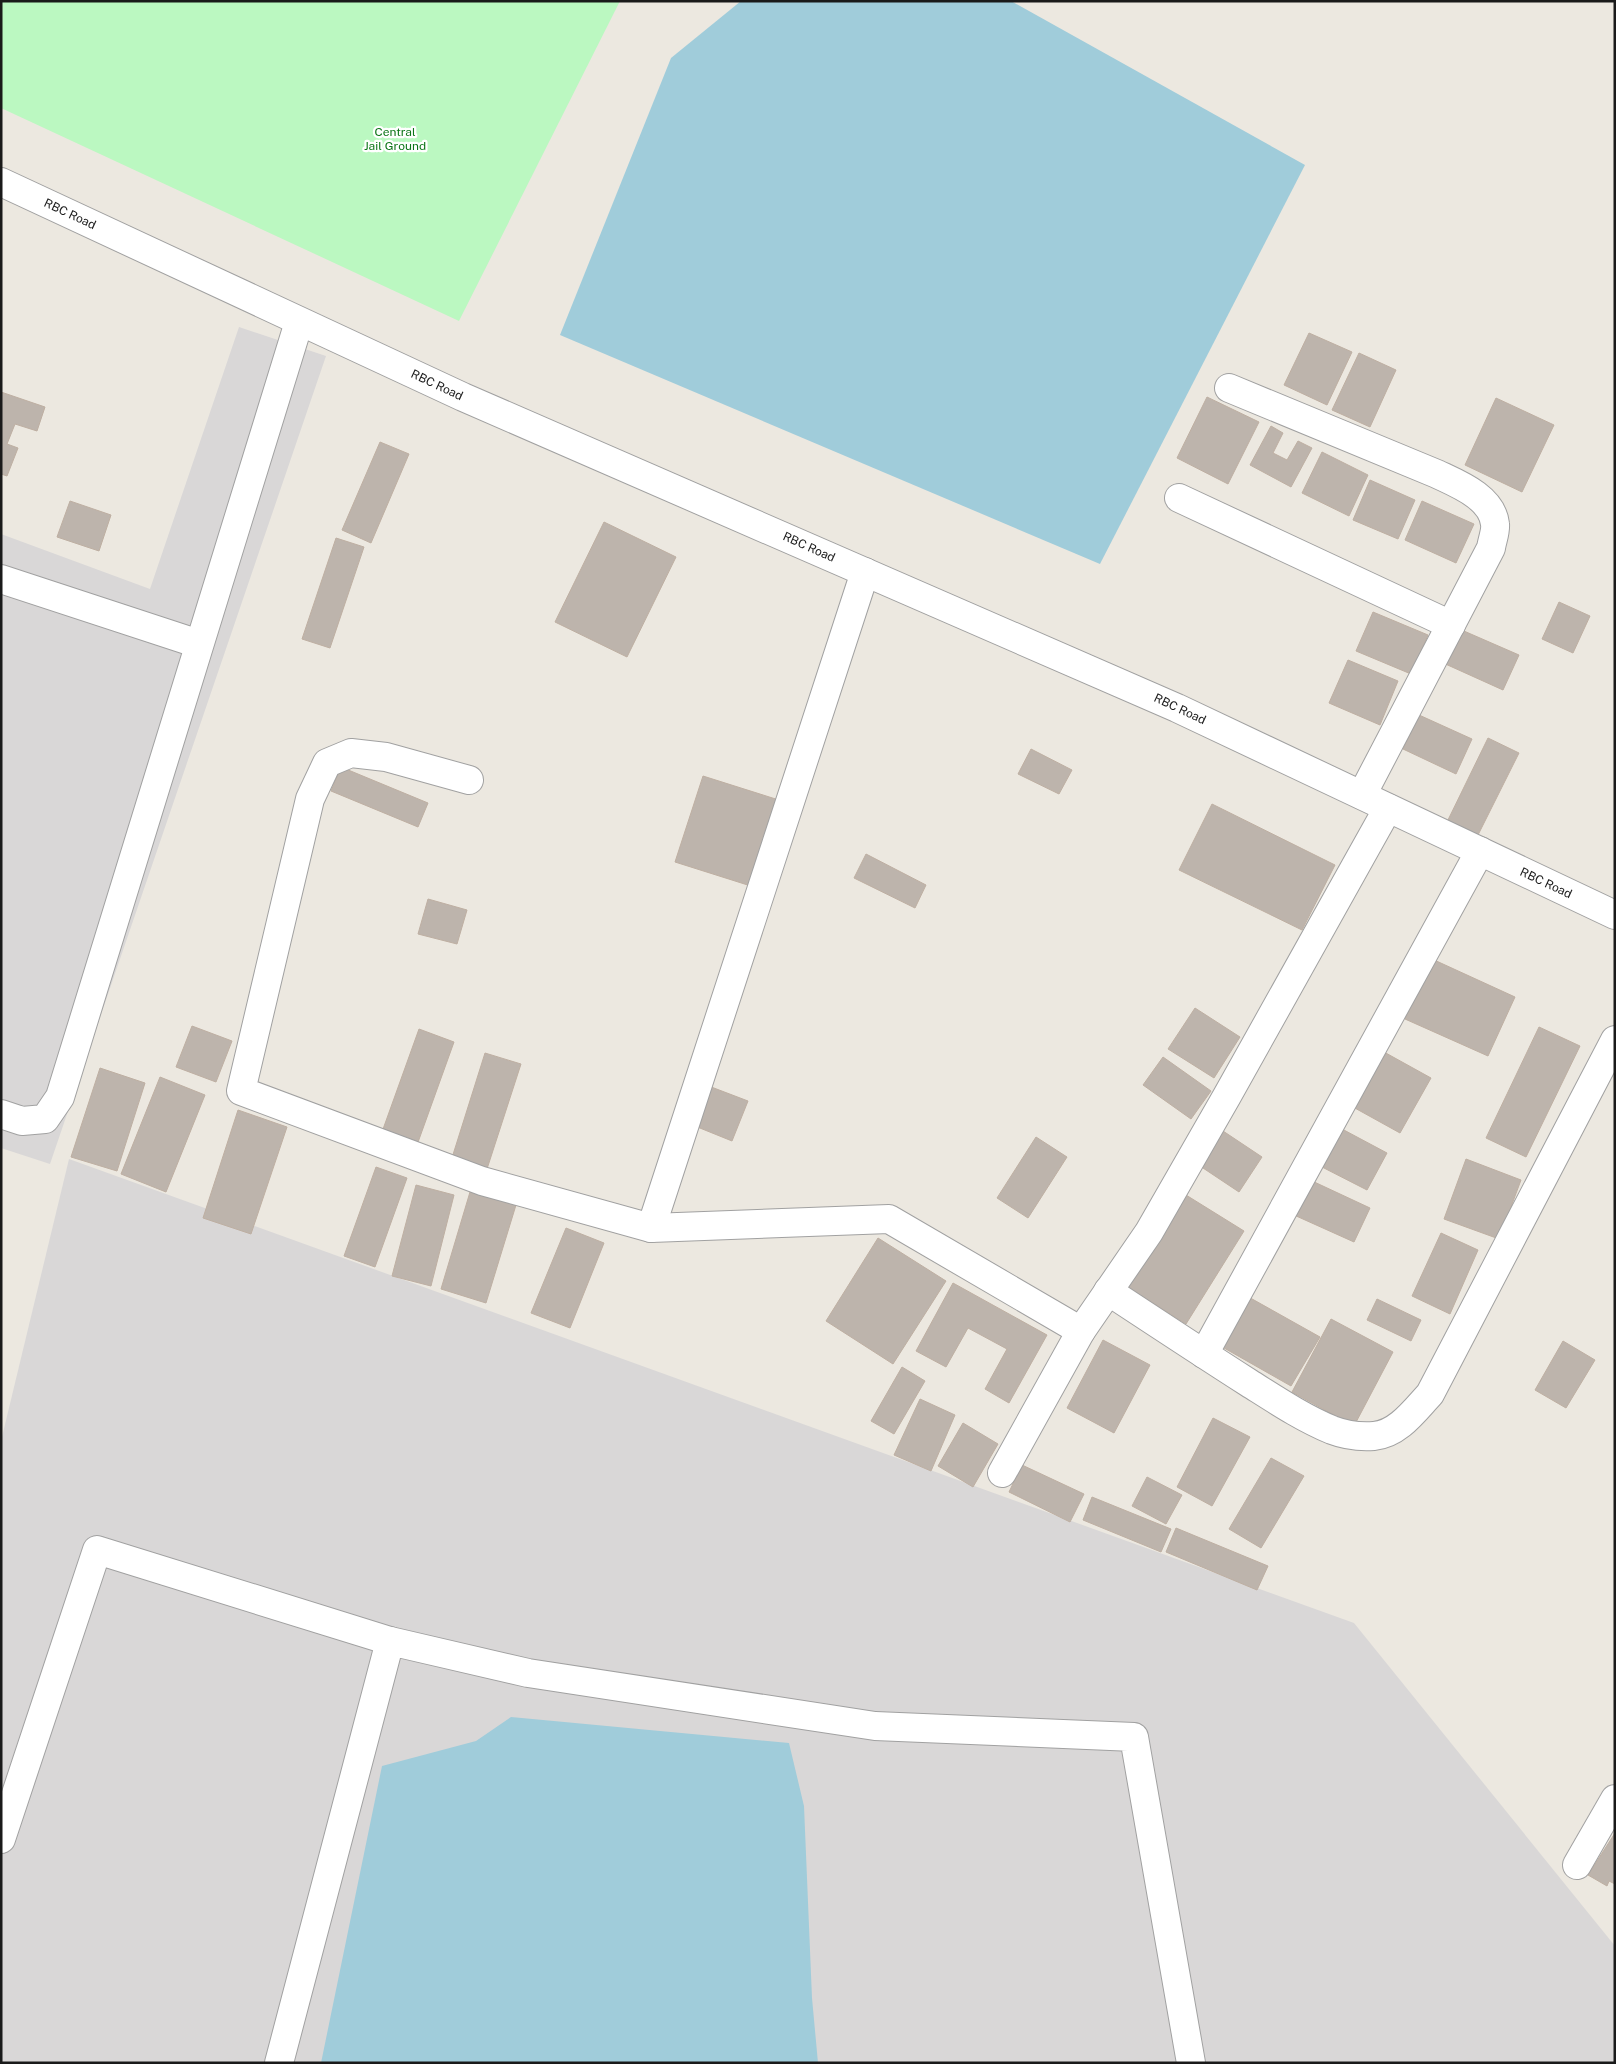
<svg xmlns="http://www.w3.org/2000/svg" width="1616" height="2064" font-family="'Public Sans',sans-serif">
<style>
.residential{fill:#d9d7d7}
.park{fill:#bbf8c1}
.water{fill:#a0ccda}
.building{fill:#bdb4ac;stroke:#beafa2}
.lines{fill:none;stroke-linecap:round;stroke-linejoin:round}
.minor-casing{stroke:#a1a1a1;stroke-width:30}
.tertiary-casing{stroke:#a1a1a1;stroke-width:30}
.minor{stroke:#fff;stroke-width:28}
.tertiary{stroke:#fff;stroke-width:28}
.labels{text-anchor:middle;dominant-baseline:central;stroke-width:4.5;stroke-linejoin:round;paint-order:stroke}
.park-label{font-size:12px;fill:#0c7517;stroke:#fff}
.street-label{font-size:12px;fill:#1a1a1a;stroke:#fff}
</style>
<rect width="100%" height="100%" fill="#ece8e0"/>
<!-- residential -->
<g class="residential">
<path d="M 239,327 L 326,356 L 50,1164 L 1,1148 L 1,534 L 150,589 Z"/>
<path d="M 69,1159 L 1354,1623 L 1615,1946 L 1615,2063 L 1,2063 L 1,1441 Z"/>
</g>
<!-- park -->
<path class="park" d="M 1,1 L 620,1 L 459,321 L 1,108 Z"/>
<!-- water -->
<g class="water">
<path d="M 741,1 L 1011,1 L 1305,165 L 1100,564 L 560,335 L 671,58 Z"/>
<path d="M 511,1717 L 789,1743 L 804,1806 L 812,1998 L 818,2063 L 321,2063 L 382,1766 L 476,1741 Z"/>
</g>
<!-- building -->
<g class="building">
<path d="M 1309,333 L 1352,352 L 1327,405 L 1284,385 Z"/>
<path d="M 1359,353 L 1396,370 L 1370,427 L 1332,410 Z"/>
<path d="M 1,392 L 45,407 L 37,431 L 15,424 L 7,444 L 18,448 L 7,476 L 1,474 Z"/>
<path d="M 1207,397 L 1259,422 L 1228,484 L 1177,458 Z"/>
<path d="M 1496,398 L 1554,425 L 1522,492 L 1465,465 Z"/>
<path d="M 1271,426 L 1283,433 L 1273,453 L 1287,460 L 1298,441 L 1312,448 L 1291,487 L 1250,465 Z"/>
<path d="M 380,442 L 409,454 L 371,543 L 342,530 Z"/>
<path d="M 1322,452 L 1368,475 L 1349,516 L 1302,493 Z"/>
<path d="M 1370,480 L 1415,500 L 1398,539 L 1353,520 Z"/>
<path d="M 70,501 L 111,515 L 99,551 L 57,537 Z"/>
<path d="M 1422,501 L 1474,524 L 1456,563 L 1405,540 Z"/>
<path d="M 604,522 L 676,557 L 627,657 L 555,622 Z"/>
<path d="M 336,538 L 364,547 L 330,648 L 302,639 Z"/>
<path d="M 1559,602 L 1590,616 L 1573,653 L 1542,639 Z"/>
<path d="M 1373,612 L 1428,635 L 1411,674 L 1356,651 Z"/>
<path d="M 1457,628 L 1519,655 L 1503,690 L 1441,662 Z"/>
<path d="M 1348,660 L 1398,681 L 1380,725 L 1329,703 Z"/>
<path d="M 1419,715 L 1472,739 L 1456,774 L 1403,749 Z"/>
<path d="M 1488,738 L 1519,753 L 1477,837 L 1447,822 Z"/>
<path d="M 1031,749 L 1072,770 L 1059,794 L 1018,774 Z"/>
<path d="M 341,767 L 428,803 L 418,827 L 331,791 Z"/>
<path d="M 703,776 L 782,801 L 754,887 L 675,862 Z"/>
<path d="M 1212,804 L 1335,865 L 1302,930 L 1179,870 Z"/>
<path d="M 866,854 L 926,885 L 915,908 L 854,878 Z"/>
<path d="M 428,899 L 467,910 L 457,944 L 418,934 Z"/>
<path d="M 1432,959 L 1515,997 L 1488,1056 L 1405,1019 Z"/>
<path d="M 1195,1008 L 1240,1037 L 1214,1078 L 1168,1049 Z"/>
<path d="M 192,1026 L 232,1041 L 216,1082 L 176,1067 Z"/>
<path d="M 1539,1027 L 1580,1046 L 1526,1157 L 1486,1138 Z"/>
<path d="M 419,1029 L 454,1042 L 417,1145 L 382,1132 Z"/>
<path d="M 1384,1052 L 1431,1078 L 1400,1133 L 1353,1107 Z"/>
<path d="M 485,1053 L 521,1064 L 486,1172 L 451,1161 Z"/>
<path d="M 1163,1057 L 1211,1091 L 1191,1119 L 1143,1085 Z"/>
<path d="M 100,1068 L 145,1083 L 117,1171 L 71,1157 Z"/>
<path d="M 160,1077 L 205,1095 L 166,1192 L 121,1174 Z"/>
<path d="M 706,1085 L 748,1101 L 732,1141 L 690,1124 Z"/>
<path d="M 238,1110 L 287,1127 L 251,1234 L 203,1218 Z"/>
<path d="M 1342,1129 L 1387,1153 L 1367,1190 L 1322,1167 Z"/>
<path d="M 1223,1131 L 1262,1157 L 1239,1192 L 1200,1166 Z"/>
<path d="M 1036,1137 L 1067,1157 L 1028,1218 L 997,1198 Z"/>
<path d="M 1466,1159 L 1521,1180 L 1499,1239 L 1444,1219 Z"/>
<path d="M 376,1167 L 407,1178 L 375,1267 L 344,1256 Z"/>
<path d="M 1310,1180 L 1370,1208 L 1354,1242 L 1294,1215 Z"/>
<path d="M 416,1185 L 454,1195 L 431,1286 L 392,1276 Z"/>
<path d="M 470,1192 L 516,1205 L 486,1303 L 441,1289 Z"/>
<path d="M 1186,1195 L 1244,1231 L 1186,1324 L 1128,1287 Z"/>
<path d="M 566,1228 L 604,1243 L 570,1328 L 531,1313 Z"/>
<path d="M 1441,1233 L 1478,1250 L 1450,1314 L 1412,1296 Z"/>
<path d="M 878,1238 L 946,1281 L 893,1364 L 826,1321 Z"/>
<path d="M 953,1283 L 1047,1335 L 1009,1403 L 985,1389 L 1007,1349 L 968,1328 L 946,1367 L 916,1351 Z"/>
<path d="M 1245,1295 L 1320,1337 L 1291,1386 L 1217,1344 Z"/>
<path d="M 1377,1299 L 1421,1320 L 1411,1341 L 1367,1320 Z"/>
<path d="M 1331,1319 L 1393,1352 L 1354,1426 L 1292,1392 Z"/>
<path d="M 1103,1340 L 1150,1365 L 1114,1433 L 1067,1408 Z"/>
<path d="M 1563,1341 L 1595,1360 L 1566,1408 L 1535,1390 Z"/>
<path d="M 902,1367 L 925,1381 L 894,1434 L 871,1421 Z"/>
<path d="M 920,1399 L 955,1415 L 931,1471 L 894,1455 Z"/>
<path d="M 1213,1418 L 1250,1437 L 1212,1506 L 1177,1487 Z"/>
<path d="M 963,1423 L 998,1444 L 973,1487 L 938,1466 Z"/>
<path d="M 1271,1458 L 1304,1476 L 1261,1548 L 1229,1529 Z"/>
<path d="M 1022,1465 L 1084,1494 L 1070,1522 L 1009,1492 Z"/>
<path d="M 1147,1477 L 1182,1495 L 1166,1524 L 1132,1506 Z"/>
<path d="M 1092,1497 L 1171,1529 L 1161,1552 L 1083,1520 Z"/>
<path d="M 1176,1528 L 1268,1566 L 1257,1590 L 1166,1552 Z"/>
<path d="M 1615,1833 L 1615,1884 L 1609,1881 L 1607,1886 L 1588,1875 Z"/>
</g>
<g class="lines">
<!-- minor casing -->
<g class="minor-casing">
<g id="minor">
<path d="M 1229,388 L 1437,474 C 1458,484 1492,497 1495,524 C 1496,531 1492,541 1491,548 L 1362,795"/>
<path d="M 1179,498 L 1451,625"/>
<path d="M 1,579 L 199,644"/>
<path d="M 469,780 L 386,757 L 351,753 L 327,763 L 310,799 L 241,1091 L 482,1181 L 651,1228 L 889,1219 L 1081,1331 L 1149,1232 L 1227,1096 L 1388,808"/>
<path d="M 1,1114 L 22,1121 L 45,1119 L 60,1097 L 299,322"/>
<path d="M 651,1228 L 865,572"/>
<path d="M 1108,1291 C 1155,1322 1202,1353 1249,1383 C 1276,1400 1303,1418 1332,1430 C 1345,1435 1360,1437 1374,1436 C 1398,1434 1415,1410 1430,1394 L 1615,1040"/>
<path d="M 1204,1354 L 1480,851"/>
<path d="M 1002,1473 L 1081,1331"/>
<path d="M 1,1839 L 97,1550 L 390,1641"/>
<path d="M 1577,1865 L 1615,1799"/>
<path d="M 279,2063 L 390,1641 L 528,1673 L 875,1726 L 1134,1737 L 1191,2063"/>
</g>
</g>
<!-- tertiary casing -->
<g class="tertiary-casing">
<path id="tertiary" d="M 1,182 L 463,397 L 1177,708 L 1615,915"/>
</g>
<!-- minor -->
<use href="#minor" class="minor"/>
<!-- tertiary -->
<use href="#tertiary" class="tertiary"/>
</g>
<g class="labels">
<!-- park labels -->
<g class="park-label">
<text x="395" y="132">Central<tspan x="395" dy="14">Jail Ground</tspan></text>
</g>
<!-- street labels -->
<g class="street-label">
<text transform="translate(70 214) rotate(25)">RBC Road</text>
<text transform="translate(437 385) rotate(25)">RBC Road</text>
<text transform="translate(809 547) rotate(24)">RBC Road</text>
<text transform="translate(1180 709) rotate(25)">RBC Road</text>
<text transform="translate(1546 883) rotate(25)">RBC Road</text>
</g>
</g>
<!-- border -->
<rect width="1616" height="2064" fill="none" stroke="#1a1a1a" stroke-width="5"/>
</svg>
